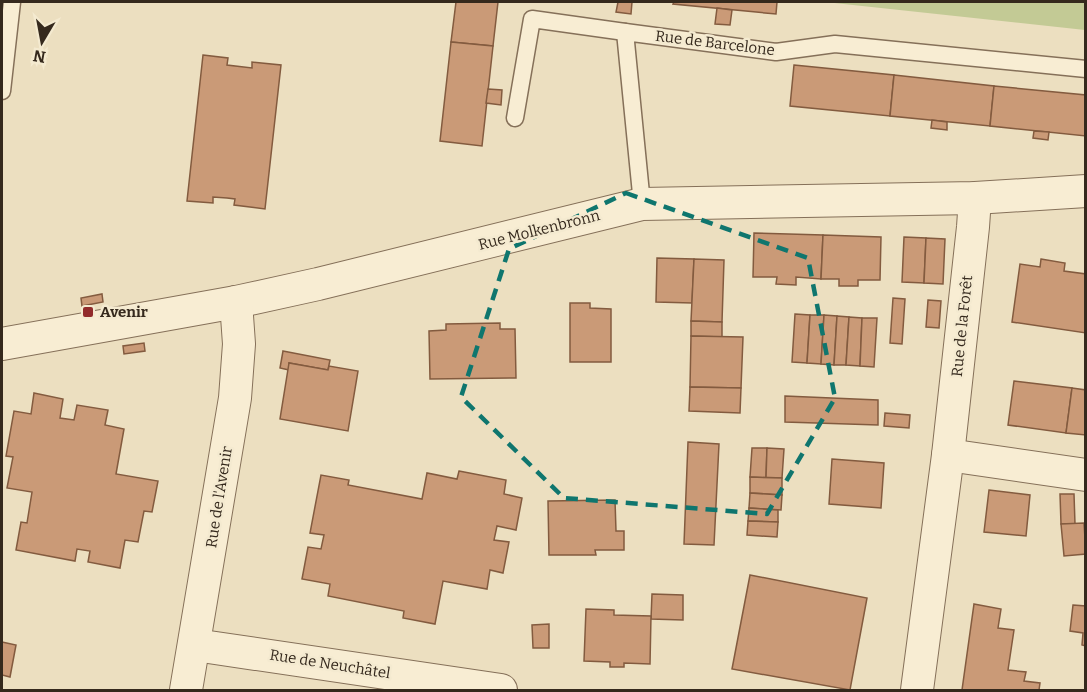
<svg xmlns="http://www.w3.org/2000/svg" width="1087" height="692" font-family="Bitter,serif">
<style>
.green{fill:#c3ca95}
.building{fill:#ca9a77;stroke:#835b3f;stroke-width:1.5}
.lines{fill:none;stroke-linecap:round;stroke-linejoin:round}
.lane-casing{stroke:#857059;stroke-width:19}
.street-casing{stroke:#857059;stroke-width:34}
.lane{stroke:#f8edd3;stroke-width:16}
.street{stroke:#f8edd3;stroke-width:32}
.marked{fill:none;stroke:#0f766e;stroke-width:4.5;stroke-dasharray:12 8;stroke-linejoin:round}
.poi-dot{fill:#922b2b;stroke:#f4ead0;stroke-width:2}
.labels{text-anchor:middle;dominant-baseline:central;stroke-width:5;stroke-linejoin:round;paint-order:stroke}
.street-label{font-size:15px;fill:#35291d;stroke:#f4ead0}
.poi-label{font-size:15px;font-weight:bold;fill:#35291d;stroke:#f4ead0;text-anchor:start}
</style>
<rect width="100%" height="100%" fill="#ecdfc0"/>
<!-- green -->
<path class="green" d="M 825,2 L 1085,2 L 1085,30 Z"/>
<!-- building -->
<g class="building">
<path d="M 456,2 L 498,2 L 493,46 L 451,42 Z"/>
<path d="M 618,2 L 632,2 L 631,14 L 616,12 Z"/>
<path d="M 674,2 L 777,2 L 776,14 L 673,4 Z"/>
<path d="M 717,8 L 732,10 L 730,25 L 715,24 Z"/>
<path d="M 451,42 L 493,46 L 482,146 L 440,141 Z"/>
<path d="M 203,55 L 228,58 L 227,65 L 252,68 L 252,62 L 281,65 L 265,209 L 234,205 L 235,199 L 227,198 L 213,197 L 213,203 L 187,201 Z"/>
<path d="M 794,65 L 894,75 L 890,116 L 790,106 Z"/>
<path d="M 894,75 L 994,86 L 990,126 L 890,116 Z"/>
<path d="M 994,86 L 1086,95 L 1086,136 L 990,126 Z"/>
<path d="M 488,89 L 502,90 L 501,105 L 486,103 Z"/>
<path d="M 932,120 L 947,122 L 947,130 L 931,128 Z"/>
<path d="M 1034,131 L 1049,132 L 1048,140 L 1033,138 Z"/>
<path d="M 754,233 L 823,235 L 821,279 L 796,277 L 796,285 L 776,284 L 777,277 L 753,277 Z"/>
<path d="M 823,235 L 881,237 L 880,280 L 858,280 L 858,286 L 839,286 L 839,279 L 821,279 Z"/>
<path d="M 904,237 L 926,238 L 924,283 L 902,282 Z"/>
<path d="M 926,238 L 945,239 L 943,284 L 924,283 Z"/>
<path d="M 657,258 L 694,259 L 692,303 L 656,302 Z"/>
<path d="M 694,259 L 724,260 L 722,322 L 691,321 Z"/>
<path d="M 1041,259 L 1065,263 L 1064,271 L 1086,274 L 1086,333 L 1012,322 L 1020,264 L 1040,267 Z"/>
<path d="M 102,294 L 103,302 L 82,306 L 81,298 Z"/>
<path d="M 893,298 L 905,299 L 902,344 L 890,343 Z"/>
<path d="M 928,300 L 941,301 L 939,328 L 926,327 Z"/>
<path d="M 570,303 L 590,303 L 590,308 L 611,309 L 611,362 L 570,362 Z"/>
<path d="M 795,314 L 810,315 L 807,363 L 792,362 Z"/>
<path d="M 810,315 L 824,315 L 821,364 L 807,363 Z"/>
<path d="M 824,315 L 837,316 L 834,365 L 821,364 Z"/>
<path d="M 837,316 L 849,317 L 846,365 L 834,365 Z"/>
<path d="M 849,317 L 862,318 L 860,366 L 846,365 Z"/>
<path d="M 862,318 L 877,318 L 874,367 L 860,366 Z"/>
<path d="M 691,321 L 722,322 L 722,337 L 691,336 Z"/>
<path d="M 500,323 L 500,329 L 515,329 L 516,378 L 430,379 L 429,331 L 446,330 L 446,324 Z"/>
<path d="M 691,336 L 743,337 L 741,388 L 690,387 Z"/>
<path d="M 144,343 L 145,351 L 124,354 L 123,346 Z"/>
<path d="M 283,351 L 330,360 L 328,370 L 289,363 L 289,370 L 280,368 Z"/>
<path d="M 289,363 L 328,370 L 329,366 L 358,371 L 348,431 L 280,419 Z"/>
<path d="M 1014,381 L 1072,388 L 1066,433 L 1008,425 Z"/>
<path d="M 690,387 L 741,388 L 740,413 L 689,411 Z"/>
<path d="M 1072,388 L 1086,390 L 1086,435 L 1066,433 Z"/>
<path d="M 34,393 L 63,399 L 60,418 L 74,420 L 77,405 L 108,410 L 105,425 L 124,429 L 116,474 L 158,481 L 152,512 L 144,511 L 138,542 L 125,540 L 120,568 L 88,562 L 90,551 L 77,549 L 75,561 L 16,550 L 21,522 L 27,523 L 32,492 L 7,488 L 13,457 L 6,456 L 14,411 L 31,414 Z"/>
<path d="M 785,396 L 878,400 L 878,425 L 785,422 Z"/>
<path d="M 885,413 L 910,415 L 909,428 L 884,426 Z"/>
<path d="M 688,442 L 719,444 L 714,545 L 684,544 Z"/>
<path d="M 752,448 L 767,448 L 766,478 L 750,477 Z"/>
<path d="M 767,448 L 784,449 L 782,478 L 766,478 Z"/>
<path d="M 832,459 L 884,463 L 881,508 L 829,504 Z"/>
<path d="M 459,471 L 506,480 L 504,494 L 522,498 L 516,530 L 497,526 L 494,540 L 509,542 L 503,573 L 490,570 L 487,589 L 443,581 L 435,624 L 403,618 L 404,611 L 328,596 L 330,584 L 302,579 L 308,547 L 321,549 L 324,535 L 310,533 L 321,475 L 349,480 L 348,485 L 422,499 L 427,473 L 457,479 Z"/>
<path d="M 750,477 L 782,478 L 782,495 L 750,493 Z"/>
<path d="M 989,490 L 1030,495 L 1026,536 L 984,532 Z"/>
<path d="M 750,493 L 782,495 L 781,510 L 749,508 Z"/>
<path d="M 1060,494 L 1074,494 L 1075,524 L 1061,524 Z"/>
<path d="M 615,500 L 616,531 L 624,531 L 624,550 L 595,550 L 596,555 L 549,555 L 548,501 Z"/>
<path d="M 749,508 L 778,510 L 778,522 L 748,521 Z"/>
<path d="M 748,521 L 778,522 L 777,537 L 747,535 Z"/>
<path d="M 1084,523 L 1086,554 L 1064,556 L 1061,524 Z"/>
<path d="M 750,575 L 867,598 L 850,690 L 732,669 Z"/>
<path d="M 652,594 L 683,595 L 683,620 L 651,619 Z"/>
<path d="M 974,604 L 1001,609 L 998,628 L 1014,630 L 1008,670 L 1026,672 L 1024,681 L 1040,683 L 1039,690 L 962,690 Z"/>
<path d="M 1073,605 L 1086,606 L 1086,646 L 1082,645 L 1083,633 L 1070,631 Z"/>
<path d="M 586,609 L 614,610 L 614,615 L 651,616 L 650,664 L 624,663 L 624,667 L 610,667 L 610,662 L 584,661 Z"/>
<path d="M 549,624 L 549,648 L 533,648 L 532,625 Z"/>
<path d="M 2,642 L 16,645 L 10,677 L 2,675 Z"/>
</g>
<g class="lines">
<!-- lane casing -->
<g class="lane-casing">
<g id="lane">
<path d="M 2,91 L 12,2"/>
<path d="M 515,118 L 532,19 L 625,32"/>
<path d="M 642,204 L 625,32 L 776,52 L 835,44 L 1086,69"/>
</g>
</g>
<!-- street casing -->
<g class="street-casing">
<g id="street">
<path d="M 2,344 L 236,302 L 318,284 L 642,204 L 975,198 L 1086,191"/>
<path d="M 948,455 L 1086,475"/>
<path d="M 195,645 L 501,690"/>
<path d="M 186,690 L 235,398 L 239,344 L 236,302"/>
<path d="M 917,690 L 948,455 L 973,227 L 975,198"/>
</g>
</g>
<!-- lane -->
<use href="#lane" class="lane"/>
<!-- street -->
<use href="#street" class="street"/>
</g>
<!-- marked area -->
<path class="marked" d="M 626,193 L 808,258 L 835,398 L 767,514 L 564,498 L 461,397 L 509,249 Z"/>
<!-- markers -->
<rect class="poi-dot" x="82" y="306" width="12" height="12" rx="3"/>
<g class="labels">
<!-- street labels -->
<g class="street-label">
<text transform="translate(715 43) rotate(7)">Rue de Barcelone</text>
<text transform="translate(539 230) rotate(-14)">Rue Molkenbronn</text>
<text transform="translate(962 326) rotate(-84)">Rue de la Forêt</text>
<text transform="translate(219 497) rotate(-81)">Rue de l'Avenir</text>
<text transform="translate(330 664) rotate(9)">Rue de Neuchâtel</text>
</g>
<!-- poi labels -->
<g class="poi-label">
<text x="100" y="312">Avenir</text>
</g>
</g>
<!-- border -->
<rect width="1087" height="692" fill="none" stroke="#35291d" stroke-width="6"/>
<!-- north arrow -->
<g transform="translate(42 42) rotate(190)" stroke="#f4ead0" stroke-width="4.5" paint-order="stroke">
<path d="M0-4.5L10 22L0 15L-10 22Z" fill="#35291d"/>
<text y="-9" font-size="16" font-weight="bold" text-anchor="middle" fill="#35291d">N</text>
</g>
</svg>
